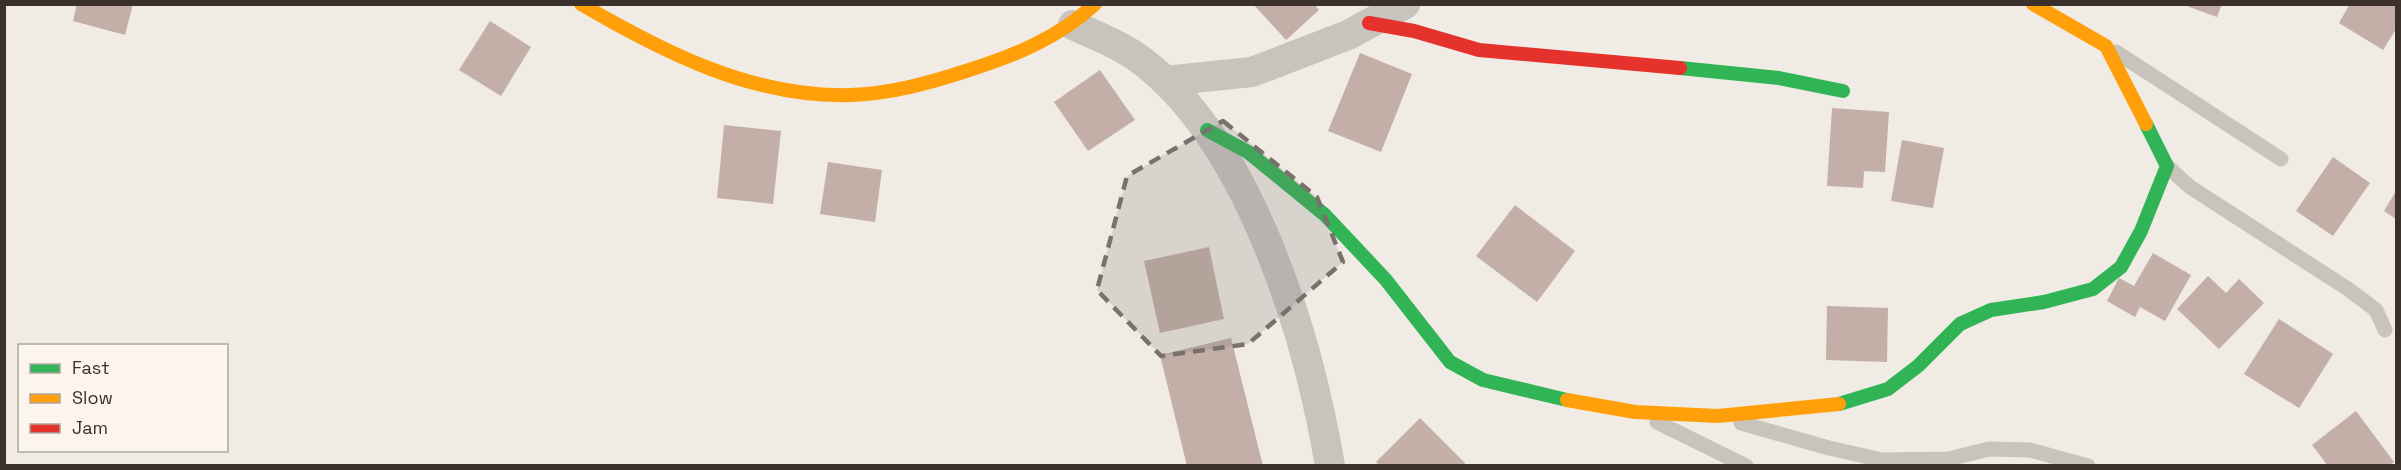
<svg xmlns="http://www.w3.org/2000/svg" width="2401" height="470" font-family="'Space Grotesk',sans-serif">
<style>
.building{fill:#c3afa7}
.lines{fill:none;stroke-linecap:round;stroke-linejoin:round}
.lane{stroke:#c9c3be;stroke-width:15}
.street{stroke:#c9c3be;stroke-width:30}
.fast{stroke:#30b455;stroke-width:14}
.slow{stroke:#ff9f0a;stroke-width:14}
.jam{stroke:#e5322d;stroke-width:14}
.marked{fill:#7a716c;fill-opacity:0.2;stroke:#7a716c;stroke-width:4.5;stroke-dasharray:12 8;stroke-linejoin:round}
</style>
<rect width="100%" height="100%" fill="#f0ebe5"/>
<!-- building -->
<g class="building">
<path d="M 77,4 L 133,4 L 125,35 L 73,21 Z"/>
<path d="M 1253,4 L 1314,4 L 1319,10 L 1286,40 Z"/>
<path d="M 2181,4 L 2222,4 L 2217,17 Z"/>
<path d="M 2350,4 L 2396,4 L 2396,29 L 2383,50 L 2339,23 Z"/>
<path d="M 490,21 L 531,47 L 501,96 L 459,70 Z"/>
<path d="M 1360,53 L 1412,74 L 1381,152 L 1328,131 Z"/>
<path d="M 1100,70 L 1135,120 L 1088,151 L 1054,102 Z"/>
<path d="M 1832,108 L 1889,112 L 1885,172 L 1864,171 L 1863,188 L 1827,186 Z"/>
<path d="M 724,125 L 781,131 L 773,204 L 717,198 Z"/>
<path d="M 1902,140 L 1944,148 L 1933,208 L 1891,201 Z"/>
<path d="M 2333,157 L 2370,183 L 2333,236 L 2296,211 Z"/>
<path d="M 828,162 L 882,170 L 875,222 L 820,214 Z"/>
<path d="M 2396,191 L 2396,219 L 2384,211 Z"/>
<path d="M 1515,205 L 1575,251 L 1537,302 L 1476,256 Z"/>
<path d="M 1209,247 L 1224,319 L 1160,333 L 1144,261 Z"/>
<path d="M 2153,253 L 2191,275 L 2165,321 L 2140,307 L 2135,317 L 2107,301 L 2119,278 L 2134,286 Z"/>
<path d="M 2208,276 L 2226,293 L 2239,279 L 2264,303 L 2219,349 L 2177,309 Z"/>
<path d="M 1827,306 L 1888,308 L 1887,362 L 1826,360 Z"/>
<path d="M 2279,319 L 2333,354 L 2299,408 L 2244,374 Z"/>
<path d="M 1231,338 L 1263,466 L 1187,466 L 1160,355 Z"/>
<path d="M 2356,411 L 2394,462 L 2389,466 L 2328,466 L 2312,445 Z"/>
<path d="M 1420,418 L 1465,463 L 1463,466 L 1380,466 L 1376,462 Z"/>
</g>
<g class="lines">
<!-- lane -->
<g class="lane">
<path d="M 2116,52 L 2281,159"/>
<path d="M 2167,166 L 2190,187 L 2348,289 L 2376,310 L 2385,330"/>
<path d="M 1657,422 L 1746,466"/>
<path d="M 1741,423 L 1829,448 L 1882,460 L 1949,459 L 1989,449 L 2030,450 L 2088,466"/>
</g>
<!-- street -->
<g class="street">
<path d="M 1073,25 C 1094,35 1119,44 1138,58 C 1249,139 1308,335 1330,466"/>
<path d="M 1165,81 L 1252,72 L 1348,35 L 1405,4"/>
</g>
<!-- fast -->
<g class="fast">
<path d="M 1680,68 L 1779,78 L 1843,91"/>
<path d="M 1207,130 L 1248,152 L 1325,215 L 1386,280 L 1450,362 L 1483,380 L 1567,400"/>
<path d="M 1839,404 L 1888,389 L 1918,366 L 1960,324 L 1991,310 L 2044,302 L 2093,289 L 2121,267 L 2141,231 L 2167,166 L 2146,124"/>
</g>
<!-- slow -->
<g class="slow">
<path d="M 581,4 C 663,52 753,98 850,95 C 890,94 929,83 966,71 C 1014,56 1058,38 1095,4"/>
<path d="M 2033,4 L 2106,46 L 2146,124"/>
<path d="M 1567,400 L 1635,412 L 1718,416 L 1839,404"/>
</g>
<!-- jam -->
<path class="jam" d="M 1369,23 L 1414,31 L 1479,50 L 1680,68"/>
</g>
<!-- marked area -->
<path class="marked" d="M 1223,121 L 1317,197 L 1343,262 L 1248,344 L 1161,356 L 1097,290 L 1127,176 Z"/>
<!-- border -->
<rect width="2401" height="470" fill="none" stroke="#3b302b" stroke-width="12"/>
<!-- legend -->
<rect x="18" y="344" width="210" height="108" fill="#fbf5ee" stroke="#aea6a0" stroke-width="1.5"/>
<rect x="30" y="364" width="30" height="9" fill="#30b455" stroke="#aea6a0" stroke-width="1.5"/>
<text x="72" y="374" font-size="18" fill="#3b302b">Fast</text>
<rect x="30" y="394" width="30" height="9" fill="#ff9f0a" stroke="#aea6a0" stroke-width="1.5"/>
<text x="72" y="404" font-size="18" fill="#3b302b">Slow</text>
<rect x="30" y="424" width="30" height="9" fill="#e5322d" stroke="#aea6a0" stroke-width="1.5"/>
<text x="72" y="434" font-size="18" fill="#3b302b">Jam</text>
</svg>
